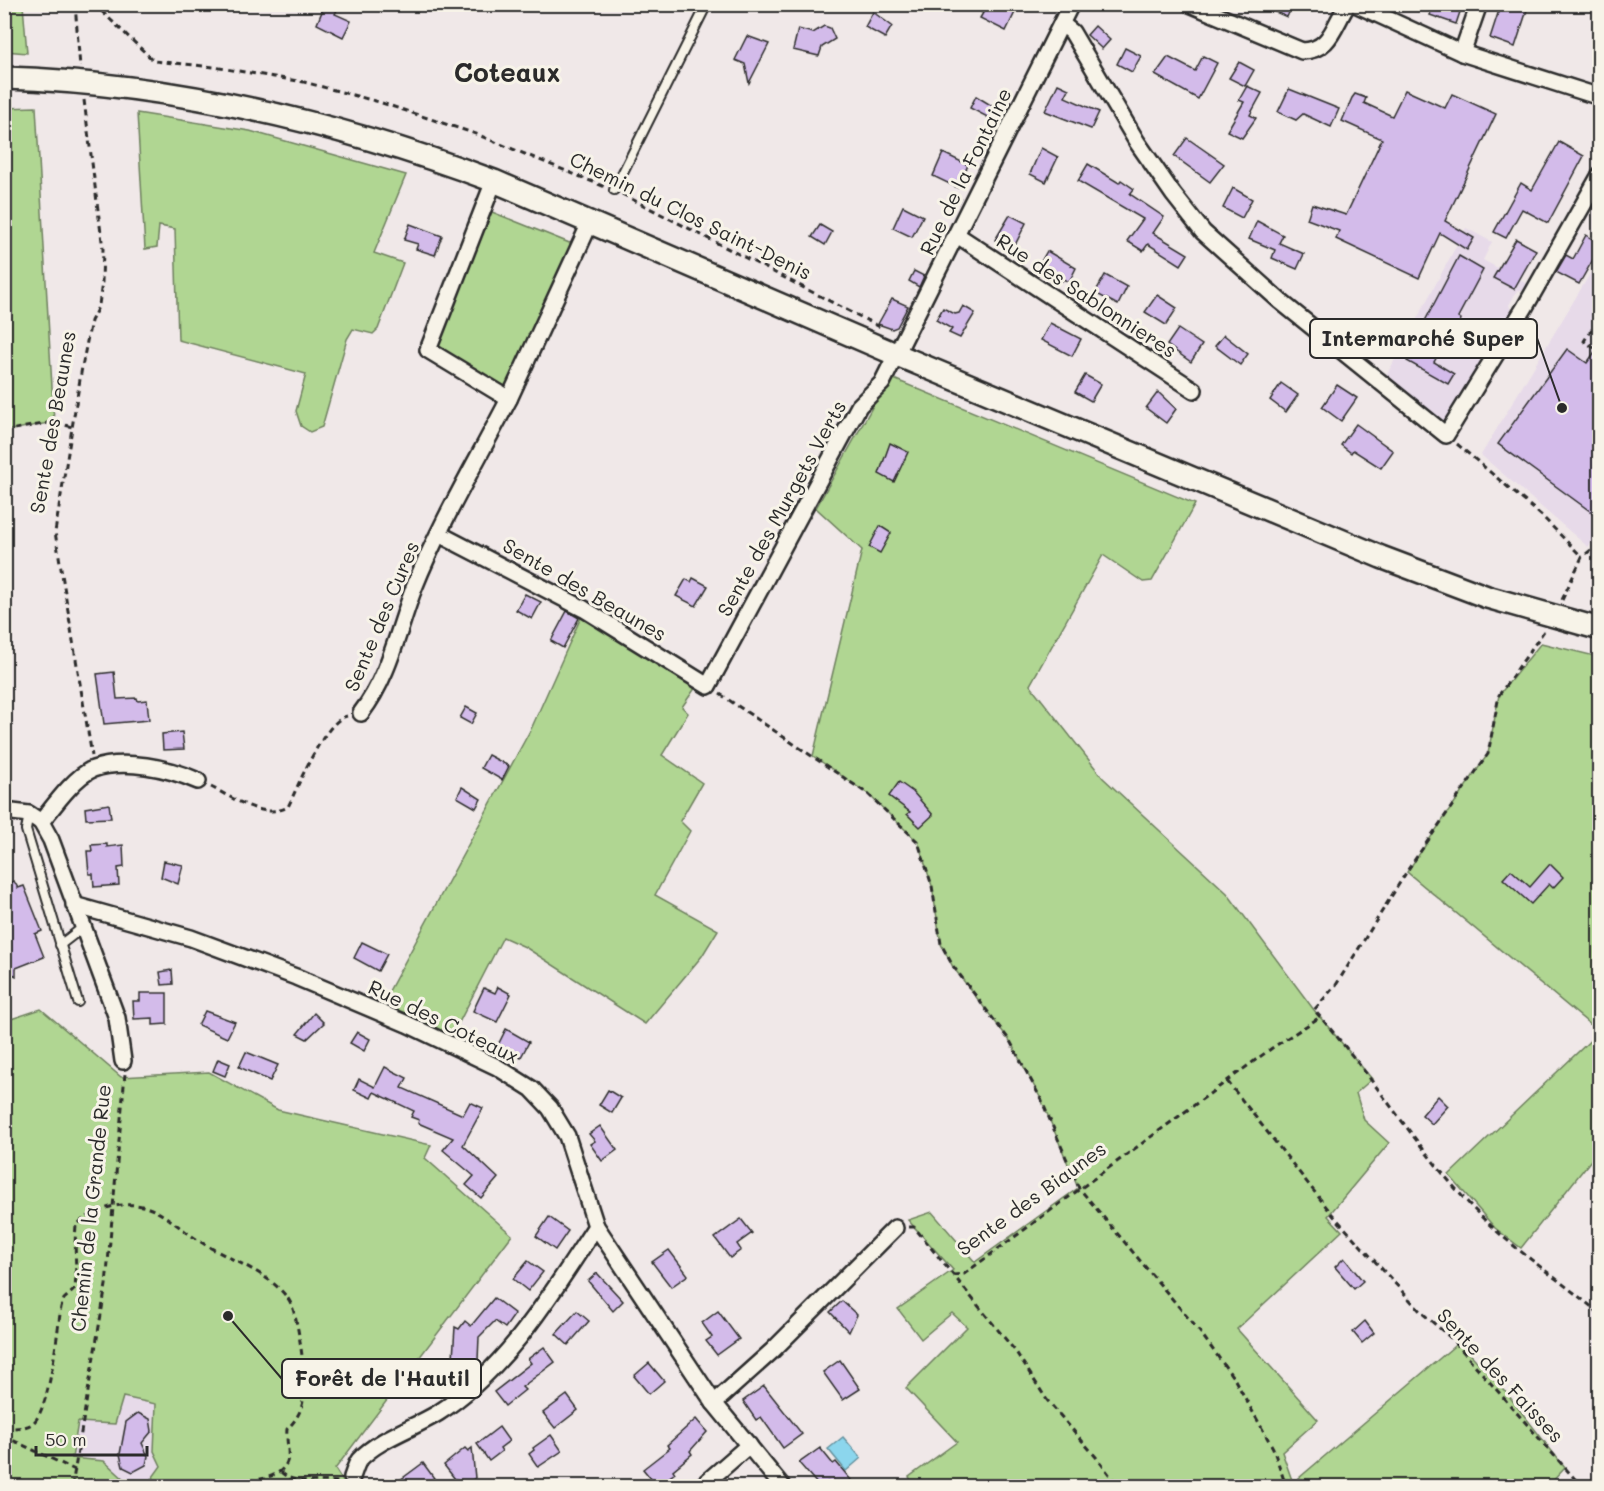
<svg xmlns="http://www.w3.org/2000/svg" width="1604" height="1491" font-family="Mali,sans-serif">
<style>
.built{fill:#e7dae9}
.green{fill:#b0d692;stroke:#6e805e;stroke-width:1.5;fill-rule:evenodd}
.water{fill:#8cd6ed;stroke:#65929f;stroke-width:1.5}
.building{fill:#d3bbea;stroke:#2b2b2b;stroke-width:1.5}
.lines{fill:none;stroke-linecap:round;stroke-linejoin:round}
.service-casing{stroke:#2b2b2b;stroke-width:12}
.minor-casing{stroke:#2b2b2b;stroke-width:20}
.secondary-casing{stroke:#2b2b2b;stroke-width:26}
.path{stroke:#2b2b2b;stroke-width:3;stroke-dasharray:6 4.5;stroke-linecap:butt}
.service{stroke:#f7f3e8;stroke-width:8}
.minor{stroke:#f7f3e8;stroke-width:15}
.secondary{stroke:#f7f3e8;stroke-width:21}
.labels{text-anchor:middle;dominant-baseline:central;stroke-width:6;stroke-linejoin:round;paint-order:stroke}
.street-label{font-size:20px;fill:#2b2b2b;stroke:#f7f3e8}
.district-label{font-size:26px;font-weight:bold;fill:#2b2b2b;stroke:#f7f3e8}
.leader{fill:none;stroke:#2b2b2b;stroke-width:2}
.callout-dot{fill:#2b2b2b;stroke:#f7f3e8;stroke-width:2}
.callout{fill:#f7f3e8;stroke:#2b2b2b;stroke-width:2}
.callout-label{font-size:21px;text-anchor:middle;font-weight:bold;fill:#2b2b2b}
</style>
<rect width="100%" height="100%" fill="#f0e8e8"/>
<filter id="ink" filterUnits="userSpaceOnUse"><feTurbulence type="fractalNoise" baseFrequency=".0167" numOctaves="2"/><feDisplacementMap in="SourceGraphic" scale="12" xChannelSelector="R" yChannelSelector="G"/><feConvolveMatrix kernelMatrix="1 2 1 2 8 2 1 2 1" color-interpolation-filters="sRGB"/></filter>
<g filter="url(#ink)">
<!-- built -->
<g class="built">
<path d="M 1466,228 L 1492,242 L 1483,260 L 1527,284 L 1524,291 L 1517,291 L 1509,305 L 1512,313 L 1452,422 L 1440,423 L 1385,378 Z"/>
<path d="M 1599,259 L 1600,532 L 1588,547 L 1481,455 Z"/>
<path d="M 123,1396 L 156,1404 L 154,1451 L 161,1466 L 148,1484 L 126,1481 L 104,1461 L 72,1458 L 78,1422 Z"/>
</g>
<!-- green -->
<g class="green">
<path d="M 4,5 L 23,5 L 27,53 L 5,51 Z"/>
<path d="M 36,107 L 54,422 L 5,431 L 5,108 Z"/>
<path d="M 137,113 L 250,131 L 406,175 L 374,253 L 403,263 L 378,329 L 373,334 L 353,329 L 347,339 L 322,427 L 310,432 L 301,426 L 296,411 L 306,374 L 178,340 L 175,229 L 159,226 L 157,247 L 145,249 Z"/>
<path d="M 487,210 L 587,250 L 509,399 L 423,351 Z"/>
<path d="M 889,377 L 1195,504 L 1152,581 L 1143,582 L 1103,555 L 1030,685 L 1103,778 L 1227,893 L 1314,1010 L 1372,1079 L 1356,1093 L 1364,1120 L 1389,1143 L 1328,1216 L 1342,1231 L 1237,1329 L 1318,1420 L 1282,1452 L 1293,1483 L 1459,1342 L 1505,1391 L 1565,1468 L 1548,1486 L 915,1486 L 909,1477 L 957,1442 L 906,1388 L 967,1327 L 952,1313 L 921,1339 L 898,1309 L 953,1270 L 908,1220 L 932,1212 L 975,1262 L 1078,1188 L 1041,1099 L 1010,1041 L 953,967 L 941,944 L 932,886 L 918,842 L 868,794 L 813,756 L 862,550 L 816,508 Z"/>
<path d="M 582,615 L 698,684 L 682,707 L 688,713 L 662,755 L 702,783 L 680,821 L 690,831 L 655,895 L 718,930 L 702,956 L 645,1024 L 525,947 L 503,937 L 451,1038 L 382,1004 L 532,727 Z"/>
<path d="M 1541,643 L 1599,657 L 1599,1150 L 1521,1248 L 1495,1228 L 1449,1175 L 1599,1032 L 1407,872 L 1488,754 L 1499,695 Z"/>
<path d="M 41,1009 L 121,1077 L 209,1072 L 278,1110 L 431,1145 L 425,1158 L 512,1235 L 335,1469 L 346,1486 L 5,1486 L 5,1021 ZM 123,1397 L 156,1404 L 154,1451 L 161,1466 L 148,1484 L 126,1481 L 104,1461 L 72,1458 L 78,1422 L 115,1424 Z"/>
</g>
<!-- water -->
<path class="water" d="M 843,1437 L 861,1458 L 846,1471 L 828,1449 Z"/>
<!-- building -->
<g class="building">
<path d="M 325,4 L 338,8 L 335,14 L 351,21 L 343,37 L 317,24 Z"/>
<path d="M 969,4 L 1019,4 L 1006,31 L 980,18 L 983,13 Z"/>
<path d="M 1257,4 L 1293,4 L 1287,17 Z"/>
<path d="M 1433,4 L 1450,4 L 1461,9 L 1456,24 L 1430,15 Z"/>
<path d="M 1501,4 L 1529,4 L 1515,47 L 1490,38 Z"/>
<path d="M 873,12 L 892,26 L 885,38 L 865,27 Z"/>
<path d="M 824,26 L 830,28 L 835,39 L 822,47 L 819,56 L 793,50 L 798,29 L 813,33 Z"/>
<path d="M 1095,26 L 1110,40 L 1102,49 L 1087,35 Z"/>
<path d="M 747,36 L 769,44 L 749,83 L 745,64 L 735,60 Z"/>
<path d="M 1125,48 L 1141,56 L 1132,72 L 1117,64 Z"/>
<path d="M 1203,56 L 1217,63 L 1198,99 L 1155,75 L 1168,57 L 1195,71 Z"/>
<path d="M 1239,62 L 1254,70 L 1245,86 L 1229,78 Z"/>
<path d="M 1058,84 L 1069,89 L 1065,97 L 1099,112 L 1091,129 L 1045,111 Z"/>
<path d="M 1247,86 L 1262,93 L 1250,115 L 1256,118 L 1242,138 L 1227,131 L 1244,102 L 1239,100 Z"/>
<path d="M 1289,89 L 1339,109 L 1331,127 L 1303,114 L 1296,120 L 1278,112 Z"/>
<path d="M 1405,90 L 1445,108 L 1452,94 L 1496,114 L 1445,221 L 1474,238 L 1467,250 L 1440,233 L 1419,278 L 1336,239 L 1339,231 L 1307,219 L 1312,204 L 1346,215 L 1382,139 L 1342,121 L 1352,98 L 1355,94 L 1366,98 L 1364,103 L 1392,116 Z"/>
<path d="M 976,96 L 999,110 L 995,121 L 970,108 Z"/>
<path d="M 1187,138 L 1224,164 L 1210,182 L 1174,156 Z"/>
<path d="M 1559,142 L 1584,156 L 1548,223 L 1522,209 L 1506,238 L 1494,232 L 1521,183 L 1532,190 Z"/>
<path d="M 1041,148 L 1058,157 L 1046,182 L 1030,174 Z"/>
<path d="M 943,153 L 968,165 L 958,188 L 933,176 Z"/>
<path d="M 1088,164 L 1119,183 L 1121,180 L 1134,189 L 1130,194 L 1164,217 L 1153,233 L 1188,254 L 1181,265 L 1148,244 L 1143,251 L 1127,241 L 1143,219 L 1078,181 Z"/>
<path d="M 1233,188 L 1252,199 L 1242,218 L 1223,208 Z"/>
<path d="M 903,206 L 923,216 L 912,237 L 893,228 Z"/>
<path d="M 1010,215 L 1026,223 L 1013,249 L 995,240 Z"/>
<path d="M 1257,221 L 1283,235 L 1279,243 L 1304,254 L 1297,269 L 1272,258 L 1275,250 L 1249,239 Z"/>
<path d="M 410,224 L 442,236 L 435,255 L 416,249 L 418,244 L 404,240 Z"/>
<path d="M 820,225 L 832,232 L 825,245 L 812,237 Z"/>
<path d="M 1586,235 L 1599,243 L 1599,249 L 1579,284 L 1556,272 L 1566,255 L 1573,259 Z"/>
<path d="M 1516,239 L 1536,250 L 1514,289 L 1493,278 Z"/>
<path d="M 1047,251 L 1076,268 L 1069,282 L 1063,279 L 1062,281 L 1038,267 Z"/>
<path d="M 1459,256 L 1483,270 L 1458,317 L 1461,319 L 1456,337 L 1450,334 L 1434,362 L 1454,374 L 1448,384 L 1407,361 L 1418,341 L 1415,340 Z"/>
<path d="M 914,271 L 924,276 L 919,287 L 909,281 Z"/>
<path d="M 1105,275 L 1127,287 L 1118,305 L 1095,293 Z"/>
<path d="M 1157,295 L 1177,308 L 1166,325 L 1145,312 Z"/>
<path d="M 892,299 L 908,306 L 897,327 L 892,329 L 878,324 Z"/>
<path d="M 963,306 L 975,313 L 960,338 L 949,333 L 952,329 L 936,320 L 943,308 L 955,314 L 959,313 Z"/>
<path d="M 1050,323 L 1081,339 L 1072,356 L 1041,340 Z"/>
<path d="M 1178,329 L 1202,345 L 1191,362 L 1167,345 Z"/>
<path d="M 1224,335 L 1248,354 L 1240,365 L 1215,346 Z"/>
<path d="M 1599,346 L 1599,507 L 1594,514 L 1498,444 L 1567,349 L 1587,363 Z"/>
<path d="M 1085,375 L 1101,384 L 1091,401 L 1075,392 Z"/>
<path d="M 1281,383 L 1298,395 L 1286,412 L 1270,400 Z"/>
<path d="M 1337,385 L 1357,398 L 1341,421 L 1322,407 Z"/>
<path d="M 1158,392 L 1176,409 L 1166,423 L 1146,408 Z"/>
<path d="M 1356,424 L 1393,451 L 1381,468 L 1353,450 L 1351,453 L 1341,445 Z"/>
<path d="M 890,443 L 908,452 L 894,482 L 879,474 Z"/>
<path d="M 880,526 L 891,533 L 880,553 L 869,547 Z"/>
<path d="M 693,578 L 708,586 L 696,606 L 676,596 L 686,579 L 691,582 Z"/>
<path d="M 525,594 L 541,602 L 532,619 L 516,610 Z"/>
<path d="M 567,611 L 579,618 L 563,648 L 551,641 Z"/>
<path d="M 114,672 L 117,699 L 137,698 L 138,701 L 147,700 L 149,720 L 104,724 L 97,674 Z"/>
<path d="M 466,707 L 477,713 L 471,724 L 460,718 Z"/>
<path d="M 182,732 L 184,749 L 163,750 L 162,734 Z"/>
<path d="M 488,755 L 509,766 L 502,780 L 481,768 Z"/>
<path d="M 899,782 L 913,792 L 933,815 L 920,827 L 907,814 L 910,812 L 889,796 Z"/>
<path d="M 462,787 L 481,799 L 476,808 L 457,797 Z"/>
<path d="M 109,804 L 111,818 L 86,819 L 85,808 Z"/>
<path d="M 107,844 L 107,847 L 123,845 L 124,867 L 118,868 L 119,885 L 94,887 L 93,874 L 89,874 L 87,851 L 92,851 L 91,845 Z"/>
<path d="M 164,861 L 183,865 L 178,884 L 161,877 Z"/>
<path d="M 1550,864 L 1563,877 L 1553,888 L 1549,884 L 1531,904 L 1503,879 L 1511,870 L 1530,887 Z"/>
<path d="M 14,881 L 18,888 L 24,886 L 42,931 L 35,934 L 44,957 L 16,968 L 16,976 L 4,969 L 4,885 Z"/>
<path d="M 362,942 L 387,954 L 378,971 L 354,958 Z"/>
<path d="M 172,970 L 173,984 L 162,985 L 160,972 Z"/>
<path d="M 498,987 L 511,994 L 497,1022 L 473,1011 L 484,988 L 495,993 Z"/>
<path d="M 140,993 L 167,993 L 167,1024 L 153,1025 L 153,1018 L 134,1019 L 133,1001 L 140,1001 Z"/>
<path d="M 205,1011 L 235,1022 L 227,1038 L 198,1025 Z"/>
<path d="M 314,1013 L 324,1023 L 307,1039 L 297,1034 Z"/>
<path d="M 506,1029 L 529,1042 L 521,1057 L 498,1045 Z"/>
<path d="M 357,1032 L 370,1039 L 364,1051 L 350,1043 Z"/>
<path d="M 246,1052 L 278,1065 L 270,1081 L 239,1067 Z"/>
<path d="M 218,1059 L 230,1064 L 225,1076 L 213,1071 Z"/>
<path d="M 385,1067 L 407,1078 L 402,1088 L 463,1115 L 470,1102 L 483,1108 L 463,1145 L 498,1178 L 481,1198 L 466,1185 L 474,1176 L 443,1150 L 453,1138 L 418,1123 L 419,1120 L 411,1117 L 414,1111 L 374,1092 L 371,1098 L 354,1090 L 359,1079 L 375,1087 Z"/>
<path d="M 608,1090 L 621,1098 L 612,1113 L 599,1105 Z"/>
<path d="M 1438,1096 L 1448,1106 L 1432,1124 L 1422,1115 Z"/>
<path d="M 600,1126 L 617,1150 L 602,1161 L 590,1144 L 595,1141 L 589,1134 Z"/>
<path d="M 549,1217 L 568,1231 L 555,1250 L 536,1236 Z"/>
<path d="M 741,1219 L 752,1233 L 737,1244 L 741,1250 L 730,1258 L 715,1238 Z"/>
<path d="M 669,1250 L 688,1275 L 671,1287 L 652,1262 Z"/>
<path d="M 1344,1258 L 1363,1281 L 1354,1289 L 1335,1267 Z"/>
<path d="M 528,1261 L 543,1272 L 528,1291 L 513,1279 Z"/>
<path d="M 597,1273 L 623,1301 L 613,1311 L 588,1281 Z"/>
<path d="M 494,1298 L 515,1314 L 505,1328 L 495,1321 L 479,1337 L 478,1360 L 463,1374 L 452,1374 L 455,1327 L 459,1329 L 465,1321 L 471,1326 Z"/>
<path d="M 842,1301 L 857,1315 L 849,1332 L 830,1312 Z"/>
<path d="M 577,1311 L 589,1321 L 568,1345 L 556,1334 Z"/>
<path d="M 718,1311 L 739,1339 L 717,1355 L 706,1341 L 712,1337 L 702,1323 Z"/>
<path d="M 1365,1321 L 1374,1333 L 1362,1343 L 1353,1332 Z"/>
<path d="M 544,1347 L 555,1362 L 522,1387 L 525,1390 L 505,1406 L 494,1392 L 531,1363 L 528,1359 Z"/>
<path d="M 840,1360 L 860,1389 L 843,1400 L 823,1372 Z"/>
<path d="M 649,1363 L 664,1381 L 649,1394 L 634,1376 Z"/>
<path d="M 764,1386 L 802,1434 L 783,1448 L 761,1417 L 756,1420 L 743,1401 Z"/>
<path d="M 567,1395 L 578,1410 L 555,1428 L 543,1413 Z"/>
<path d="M 138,1413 L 150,1419 L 152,1431 L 142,1443 L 148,1456 L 146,1465 L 133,1472 L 123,1467 L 120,1454 L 126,1422 Z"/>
<path d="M 696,1419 L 707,1432 L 690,1451 L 692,1454 L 673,1470 L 675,1473 L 657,1486 L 643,1469 L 670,1448 L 667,1445 Z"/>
<path d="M 499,1427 L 509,1441 L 500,1448 L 502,1451 L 489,1461 L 477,1444 Z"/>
<path d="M 551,1435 L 562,1451 L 538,1467 L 529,1454 L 534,1450 L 533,1448 Z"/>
<path d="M 465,1448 L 468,1451 L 472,1448 L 475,1478 L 468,1483 L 455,1479 L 444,1465 Z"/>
<path d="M 820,1448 L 833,1464 L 836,1462 L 856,1486 L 832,1486 L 828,1482 L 819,1486 L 799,1463 Z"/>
<path d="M 423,1463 L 434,1478 L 423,1486 L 392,1486 Z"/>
</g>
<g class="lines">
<!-- service casing -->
<g class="service-casing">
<g id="service">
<path d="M 614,190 L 707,4"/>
<path d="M 29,814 L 26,830 L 78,1002"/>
<path d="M 60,945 L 82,928"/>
</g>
</g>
<!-- minor casing -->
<g class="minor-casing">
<g id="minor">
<path d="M 1190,4 L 1302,51 C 1331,51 1334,24 1348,4"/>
<path d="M 1355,4 L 1462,53 L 1600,97"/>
<path d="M 1062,24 L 1072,32 L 1137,142 L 1173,194 L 1203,232 L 1280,301 L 1446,435 L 1525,307 L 1600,175"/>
<path d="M 1462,53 L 1479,4"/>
<path d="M 957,235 L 1194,390"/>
<path d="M 509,399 L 590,223"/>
<path d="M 439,534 L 584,609 L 708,686 L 859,406 L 882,383 L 1071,4"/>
<path d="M 361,713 C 389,677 398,630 414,588 C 440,523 477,461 509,399 L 428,350 L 494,181"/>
<path d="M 4,811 L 29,814 L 41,822"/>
<path d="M 41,822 L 51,840 L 117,1018 L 123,1061"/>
<path d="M 41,822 C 53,807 75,776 93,769 C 124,758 169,768 198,781"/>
<path d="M 74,905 L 191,938 L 296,977 L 407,1024 L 497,1067 L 532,1089 L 550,1108 L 567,1136 L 596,1226 L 714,1403 L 782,1486"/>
<path d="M 714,1403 L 772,1351 L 895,1228"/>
<path d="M 352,1477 C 354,1472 356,1464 359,1460 C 378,1439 414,1428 438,1413 C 507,1369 552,1293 596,1226"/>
<path d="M 702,1486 L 749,1445"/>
</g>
</g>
<!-- secondary casing -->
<g class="secondary-casing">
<path id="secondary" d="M 4,78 C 174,83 336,122 494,181 L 895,354 L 1381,557 L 1487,597 L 1600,629"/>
</g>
<!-- path -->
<g class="path">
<path d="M 75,4 L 80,67"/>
<path d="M 94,4 L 154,61 L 214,67 L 304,82 L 379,102 L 476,134 L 605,187"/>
<path d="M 84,100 L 103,249 L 102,282 L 99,305 L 91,321 L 82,367 L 55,532 L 92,756"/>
<path d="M 622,194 L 880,327"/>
<path d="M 1592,329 L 1584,341 L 1600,352"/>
<path d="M 4,431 L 54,422 L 72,427"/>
<path d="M 1457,444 L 1542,516 L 1582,557"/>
<path d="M 1562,600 L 1582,557 L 1600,543"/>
<path d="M 1544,631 L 1499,695 L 1488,754 L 1409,868 L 1336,985 L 1314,1010 C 1370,1072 1414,1144 1471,1206 C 1509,1247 1557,1277 1600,1314"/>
<path d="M 720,694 L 868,794 L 918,842 L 932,886 L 941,944 L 953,966 L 1010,1041 L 1041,1099 L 1079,1188 L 1200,1332 L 1235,1380 L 1273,1448 L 1286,1486"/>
<path d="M 211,787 C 234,798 263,820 288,807 C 298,786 324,721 347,716"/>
<path d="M 1227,1081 L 1332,1214 L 1421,1312 L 1452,1339 L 1581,1486"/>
<path d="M 909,1227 L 914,1227 L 1016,1352 L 1047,1400 L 1096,1457 L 1118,1486"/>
<path d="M 953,1275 L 964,1274 L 1272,1048 L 1320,1017"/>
<path d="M 4,1428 C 14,1428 29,1429 35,1421 C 51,1401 57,1333 61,1307 L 64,1299 L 75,1289 C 77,1267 74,1248 76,1225 C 93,1211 113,1203 135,1205 C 160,1207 178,1228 198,1240 C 227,1260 268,1270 289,1300 C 298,1313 306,1377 304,1394 C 303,1408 297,1420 287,1429 C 286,1438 289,1450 288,1458 C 282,1491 212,1478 186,1486"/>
<path d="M 4,1436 L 75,1470"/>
<path d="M 281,1472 C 294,1486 320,1479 339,1482"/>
<path d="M 72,1486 L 106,1285 L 125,1074"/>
</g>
<!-- service -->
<use href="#service" class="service"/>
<!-- minor -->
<use href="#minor" class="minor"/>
<!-- secondary -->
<use href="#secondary" class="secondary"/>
</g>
</g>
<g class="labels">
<!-- street labels -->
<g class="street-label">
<text transform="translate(965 171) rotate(-64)">Rue de la Fontaine</text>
<text transform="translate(691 215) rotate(26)">Chemin du Clos Saint-Denis</text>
<text transform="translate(1087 295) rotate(33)">Rue des Sablonnieres</text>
<text transform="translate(52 422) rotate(-80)">Sente des Beaunes</text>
<text transform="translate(781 508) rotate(-61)">Sente des Murgets Verts</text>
<text transform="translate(585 589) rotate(30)">Sente des Beaunes</text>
<text transform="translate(381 616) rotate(-67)">Sente des Cures</text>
<text transform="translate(444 1021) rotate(26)">Rue des Coteaux</text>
<text transform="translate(1031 1198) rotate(-36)">Sente des Biaunes</text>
<text transform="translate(90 1208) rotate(-84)">Chemin de la Grande Rue</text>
<text transform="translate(1501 1375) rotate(47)">Sente des Faisses</text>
</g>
<!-- district labels -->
<g class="district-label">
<text x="507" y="72">Coteaux</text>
</g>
</g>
<!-- callouts -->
<path class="leader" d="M1562 408L1537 338M228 1316L282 1379"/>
<g class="callout-dot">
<circle cx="1562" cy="408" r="6"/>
<circle cx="228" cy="1316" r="6"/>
</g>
<g class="callout">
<rect x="1310" y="319" width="227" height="39" rx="6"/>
<rect x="282" y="1359" width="199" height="39" rx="6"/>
</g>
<g class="callout-label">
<text x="1423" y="346">Intermarché Super</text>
<text x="382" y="1386">Forêt de l'Hautil</text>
</g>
<!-- margin -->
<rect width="1604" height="1491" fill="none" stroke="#f7f3e8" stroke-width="24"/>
<rect x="12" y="12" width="1580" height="1467" fill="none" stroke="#2b2b2b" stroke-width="2" filter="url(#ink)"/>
<!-- scale -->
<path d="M36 1446v9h111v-9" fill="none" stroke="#2b2b2b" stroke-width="3"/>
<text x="45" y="1446" font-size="18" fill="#2b2b2b" stroke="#f7f3e8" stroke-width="4.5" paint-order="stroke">50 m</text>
</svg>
